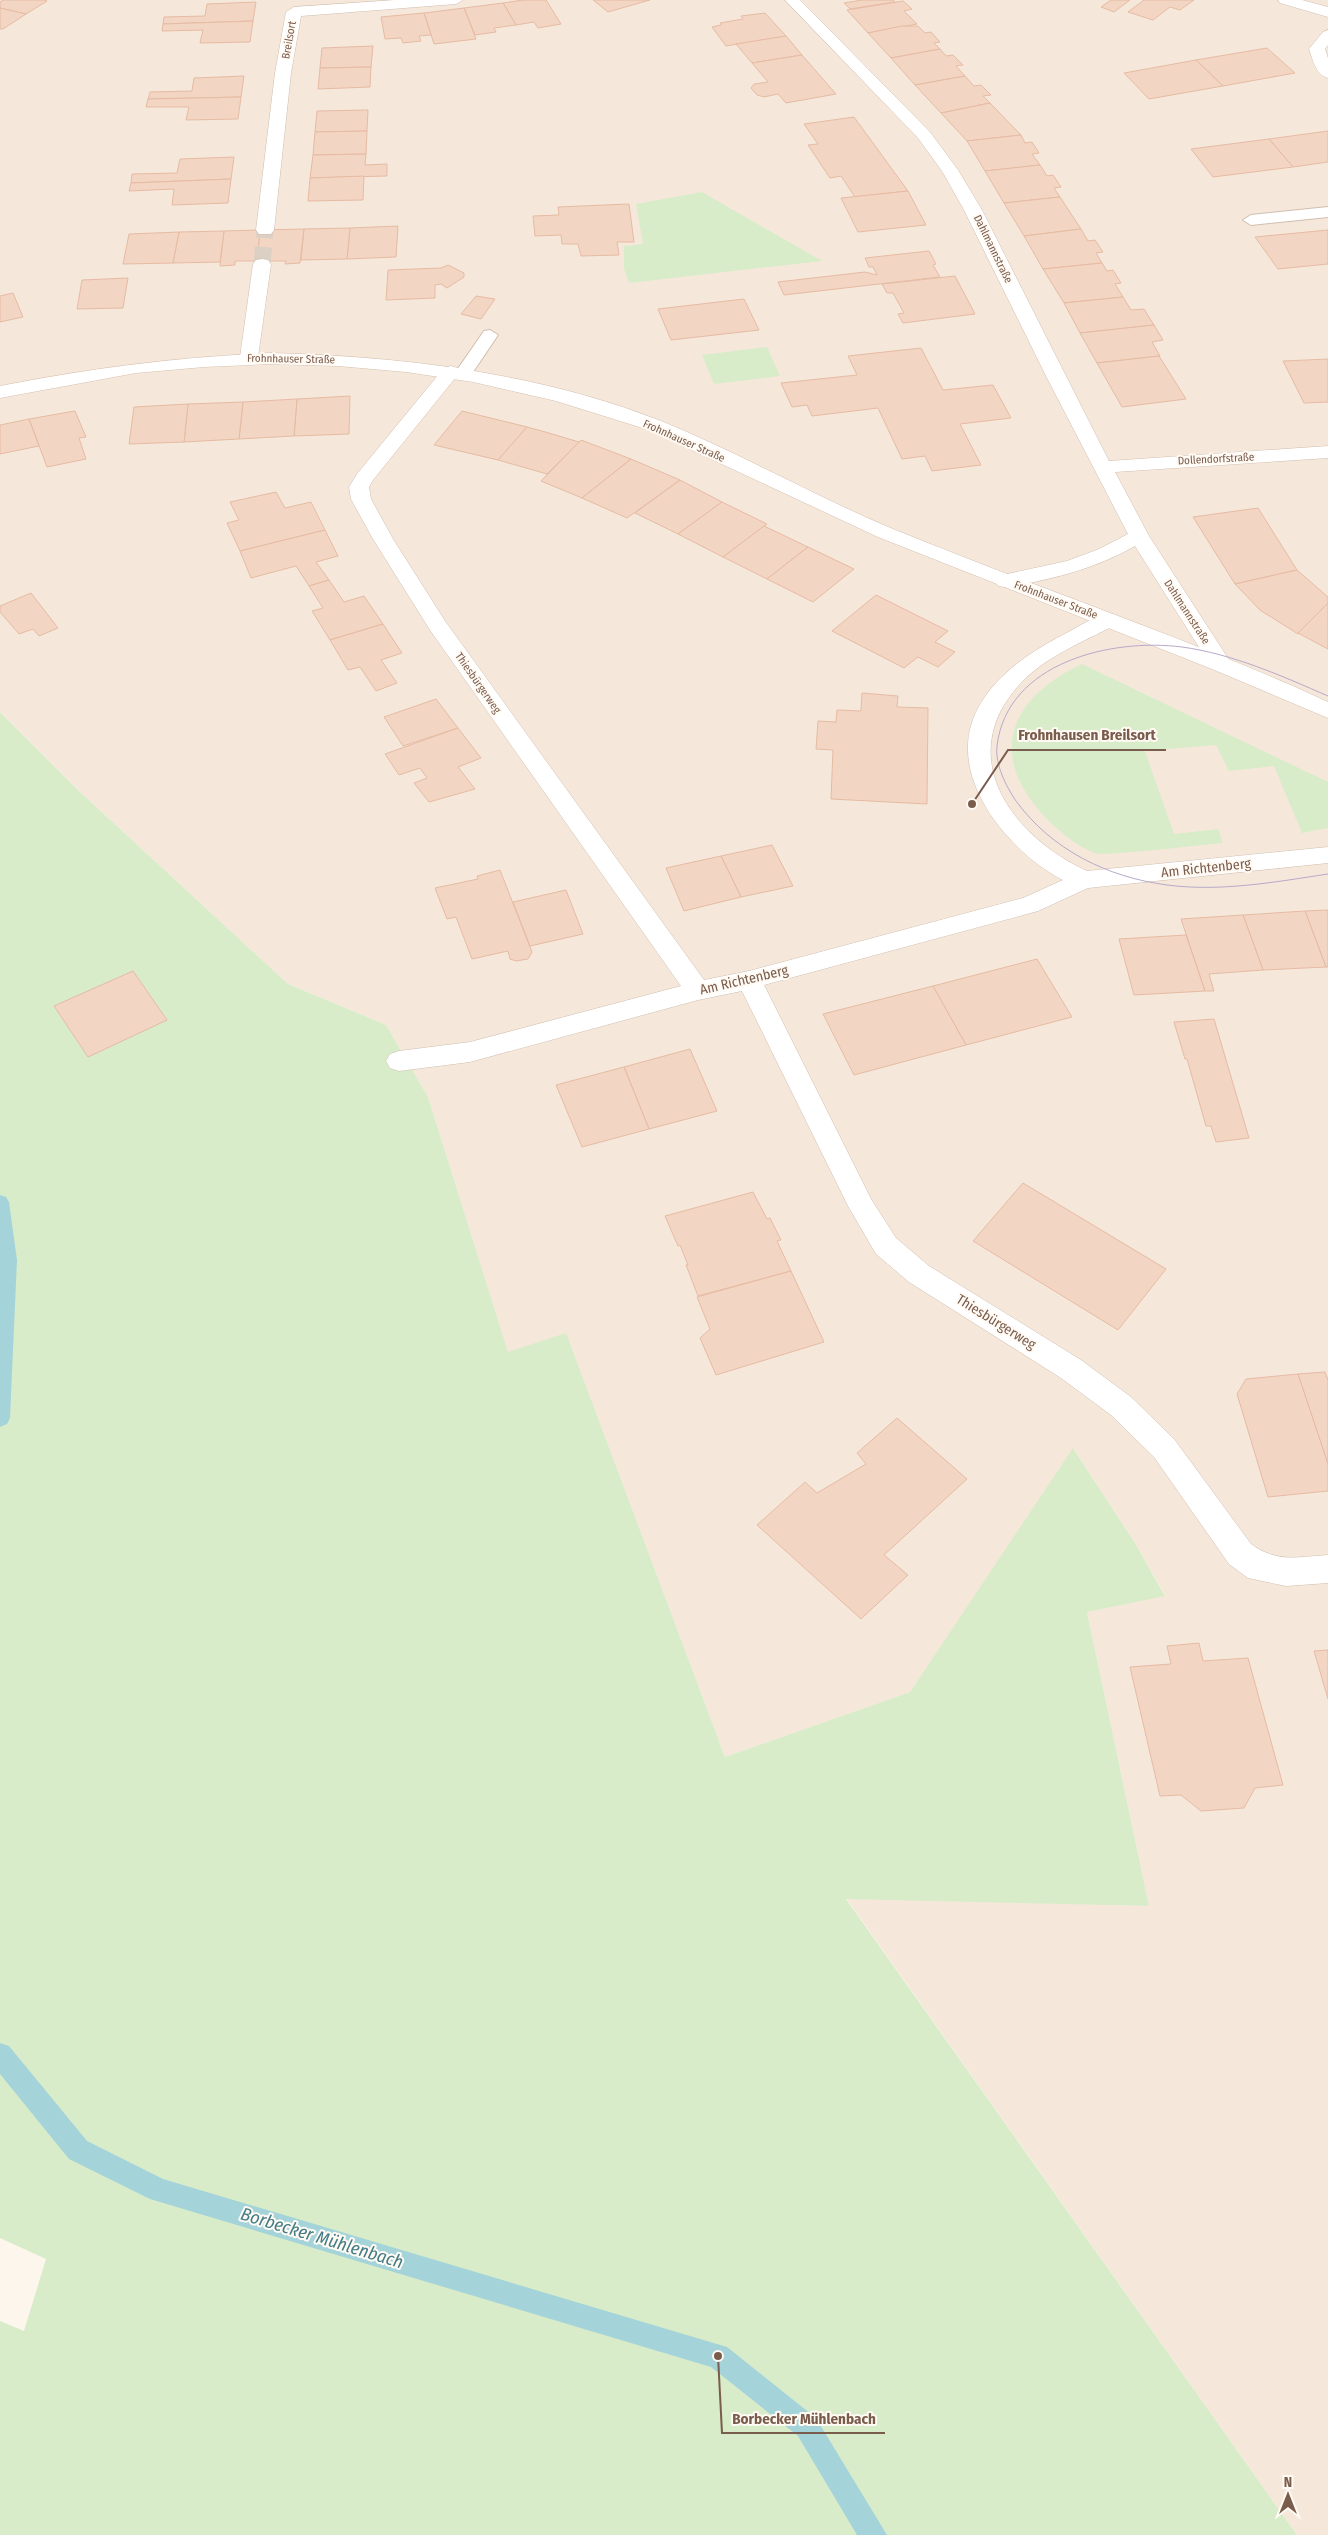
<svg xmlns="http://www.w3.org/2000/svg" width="1328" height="2535" font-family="'Fira Sans Condensed',sans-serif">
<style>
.residential{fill:#f5e8da}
.green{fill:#d8ecc9}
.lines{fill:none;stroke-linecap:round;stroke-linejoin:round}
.stream{fill:#a5d3da;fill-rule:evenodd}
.building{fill:#f3d5c3;stroke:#e6bba3}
.minor-tunnel{stroke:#dcd0c4;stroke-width:17;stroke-dasharray:17 9;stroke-linecap:butt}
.service-casing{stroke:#d1beb0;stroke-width:2}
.minor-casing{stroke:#d1beb0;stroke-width:1}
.secondary-casing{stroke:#d6c0b0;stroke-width:1}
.service{fill:#fff;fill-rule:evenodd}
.minor{fill:#fff;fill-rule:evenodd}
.secondary{fill:#fff;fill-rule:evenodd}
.tram{stroke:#b9a8c9;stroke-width:1}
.labels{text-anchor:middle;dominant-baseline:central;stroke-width:4;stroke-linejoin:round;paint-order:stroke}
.far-street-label{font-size:11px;fill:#7a5c4d;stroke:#fffaf3}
.street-label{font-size:14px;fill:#7a5c4d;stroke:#fffaf3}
.near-water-label{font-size:18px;font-style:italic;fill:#437c86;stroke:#fffaf3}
.leader{fill:none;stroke:#7a5c4d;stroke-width:2}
.callout-dot{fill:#7a5c4d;stroke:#fffaf3;stroke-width:2}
.callout-label{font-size:15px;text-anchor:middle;font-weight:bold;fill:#7a5c4d;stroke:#fffaf3;stroke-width:4;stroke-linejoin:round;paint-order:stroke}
</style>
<rect width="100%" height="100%" fill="#fdf6ec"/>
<!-- residential -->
<path class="residential" d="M 0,0 L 1328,0 L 1328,2535 L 1297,2535 L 846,1898 L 1149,1906 L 1087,1612 L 1165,1595 L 1135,1543 L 1074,1449 L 910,1692 L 725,1757 L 566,1334 L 508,1353 L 428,1097 L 386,1025 L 288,984 L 80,792 L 0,712 Z"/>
<!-- green -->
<g class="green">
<path d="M 702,192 L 822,261 L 629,283 L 624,269 L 624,246 L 643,244 L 636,204 Z"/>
<path d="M 767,347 L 780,376 L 714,384 L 702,355 Z"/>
<path d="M 1082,664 L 1328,782 L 1328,828 L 1302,833 L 1274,766 L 1229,771 L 1216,745 L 1145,751 L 1174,834 L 1218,829 L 1223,843 C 1188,846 1153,851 1118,853 C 1111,853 1101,855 1095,853 C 1077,847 1059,831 1046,818 C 986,755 1009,698 1082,664 Z"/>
<path d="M 0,712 L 80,792 L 288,984 L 386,1025 L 428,1097 L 508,1352 L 566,1333 L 725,1757 L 910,1692 L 1073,1448 L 1135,1543 L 1165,1596 L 1087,1612 L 1149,1906 L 846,1899 L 1297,2535 L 0,2535 L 0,2321 L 24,2331 L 46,2259 L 0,2238 Z"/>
</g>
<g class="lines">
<!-- stream -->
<g class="stream">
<path d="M 0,1195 L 6,1197 L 9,1202 L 17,1260 L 10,1418 L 7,1424 L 0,1427 Z"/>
<path d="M 0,2043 L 9,2046 L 87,2141 L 163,2179 L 727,2347 L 816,2418 L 887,2535 L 857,2535 L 798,2436 L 711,2367 L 150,2199 L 69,2159 L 0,2074 Z"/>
</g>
</g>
<!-- building -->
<g class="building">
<path d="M 4,0 L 45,0 L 47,1 L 26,14 L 0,8 L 0,2 Z"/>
<path d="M 523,0 L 546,0 L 561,24 L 538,28 L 534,22 L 516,25 L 503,3 Z"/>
<path d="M 593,0 L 650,0 L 608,12 Z"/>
<path d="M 862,0 L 893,0 L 895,2 L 850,9 L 844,3 Z"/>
<path d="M 1111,0 L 1130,0 L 1114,12 L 1101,7 Z"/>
<path d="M 1144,0 L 1194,0 L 1180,10 L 1170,7 L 1153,20 L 1128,12 Z"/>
<path d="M 903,1 L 912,9 L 904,11 L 917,24 L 868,33 L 847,10 Z"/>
<path d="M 256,2 L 253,21 L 163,24 L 164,17 L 205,16 L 207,4 Z"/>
<path d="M 503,3 L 516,25 L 494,28 L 496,32 L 475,35 L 464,8 Z"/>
<path d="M 0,8 L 26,14 L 3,29 L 0,29 Z"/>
<path d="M 464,8 L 476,39 L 434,44 L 424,13 Z"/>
<path d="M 424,13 L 431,35 L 419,36 L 421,41 L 403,43 L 401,38 L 385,39 L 381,17 Z"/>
<path d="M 765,13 L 786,36 L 726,46 L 712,27 L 721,25 L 720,23 L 743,19 L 741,16 Z"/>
<path d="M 253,21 L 250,42 L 200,43 L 203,30 L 162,31 L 163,24 Z"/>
<path d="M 902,26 L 918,26 L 925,33 L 931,32 L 940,42 L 934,43 L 940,49 L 891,58 L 868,33 Z"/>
<path d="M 786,36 L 802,55 L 752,63 L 736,44 Z"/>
<path d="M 373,46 L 371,67 L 320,68 L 322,48 Z"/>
<path d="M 1267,48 L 1295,73 L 1223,86 L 1196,60 Z"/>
<path d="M 940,49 L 946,56 L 953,55 L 963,65 L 956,66 L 965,76 L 915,85 L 891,58 Z"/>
<path d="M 802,55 L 836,94 L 786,103 L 778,94 L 764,97 L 757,95 L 751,88 L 754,84 L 768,82 L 752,63 Z"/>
<path d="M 1196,60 L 1223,86 L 1149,99 L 1124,73 Z"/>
<path d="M 371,67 L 370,87 L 318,89 L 320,68 Z"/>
<path d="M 244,76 L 241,97 L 148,99 L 150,92 L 192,91 L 194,78 Z"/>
<path d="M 965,76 L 974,86 L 981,85 L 991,95 L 983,96 L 990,103 L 941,113 L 915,85 Z"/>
<path d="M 241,97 L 238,119 L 186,120 L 189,107 L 146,107 L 148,99 Z"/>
<path d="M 990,103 L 1021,135 L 967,141 L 941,113 Z"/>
<path d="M 368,110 L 367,131 L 315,132 L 317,111 Z"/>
<path d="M 854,117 L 908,191 L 855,197 L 841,176 L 830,178 L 808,145 L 818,144 L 804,124 Z"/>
<path d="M 367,131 L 366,154 L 313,155 L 315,132 Z"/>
<path d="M 1328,131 L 1328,162 L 1293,167 L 1269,139 Z"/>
<path d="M 1021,135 L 1025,143 L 1032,142 L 1039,153 L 1032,154 L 1040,165 L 985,171 L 967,141 Z"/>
<path d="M 1269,139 L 1293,167 L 1213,177 L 1191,149 Z"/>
<path d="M 366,154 L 365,165 L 387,164 L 387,176 L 310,178 L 313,155 Z"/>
<path d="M 234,157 L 231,179 L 131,183 L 132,174 L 177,173 L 180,159 Z"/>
<path d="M 1040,165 L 1047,176 L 1053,175 L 1061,187 L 1054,188 L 1060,197 L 1004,203 L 985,171 Z"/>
<path d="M 364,176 L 363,200 L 308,201 L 310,178 Z"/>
<path d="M 231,179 L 228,203 L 172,205 L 174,189 L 129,191 L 131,183 Z"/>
<path d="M 908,191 L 926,225 L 858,232 L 841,198 Z"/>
<path d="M 1060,197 L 1081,229 L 1024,236 L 1004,203 Z"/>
<path d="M 629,204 L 634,242 L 617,242 L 619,255 L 581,256 L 578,244 L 562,244 L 561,235 L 535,236 L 533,216 L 559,215 L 558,207 Z"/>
<path d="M 398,226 L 396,257 L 347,259 L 350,228 Z"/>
<path d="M 350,228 L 347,259 L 301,260 L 304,229 Z"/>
<path d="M 304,229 L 300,263 L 285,264 L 286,261 L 257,261 L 260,230 Z"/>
<path d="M 1081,229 L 1088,241 L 1095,240 L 1103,252 L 1096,253 L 1102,263 L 1043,269 L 1024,236 Z"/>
<path d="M 260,230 L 257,261 L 235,261 L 235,265 L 220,266 L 224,231 Z"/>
<path d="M 1328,230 L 1328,264 L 1278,269 L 1255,237 Z"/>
<path d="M 224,231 L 220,262 L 173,263 L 179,232 Z"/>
<path d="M 179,232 L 173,263 L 123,264 L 129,234 Z"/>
<path d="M 929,251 L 936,264 L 933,265 L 940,277 L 784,295 L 778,282 L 865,272 L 877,275 L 873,267 L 869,267 L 865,258 Z"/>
<path d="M 1102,263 L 1107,271 L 1113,270 L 1121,283 L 1115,284 L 1123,297 L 1064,303 L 1043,269 Z"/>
<path d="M 448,265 L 464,273 L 464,277 L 447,288 L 441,284 L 435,285 L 435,298 L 386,300 L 388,270 L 441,268 Z"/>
<path d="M 955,276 L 975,314 L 903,323 L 898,314 L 904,313 L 893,293 L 887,293 L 882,284 Z"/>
<path d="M 128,278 L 123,308 L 77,309 L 82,280 Z"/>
<path d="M 13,293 L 23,317 L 0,322 L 0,296 Z"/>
<path d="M 476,296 L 495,299 L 481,319 L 461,314 Z"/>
<path d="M 1123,297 L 1131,310 L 1144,309 L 1154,325 L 1080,333 L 1064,303 Z"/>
<path d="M 744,299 L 759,330 L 671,340 L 658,309 Z"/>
<path d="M 1154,325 L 1163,340 L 1152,342 L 1160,356 L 1097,363 L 1080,333 Z"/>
<path d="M 921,348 L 943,390 L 993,385 L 1011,418 L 960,424 L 981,465 L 932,471 L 925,456 L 902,459 L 878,408 L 812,416 L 807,405 L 792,407 L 781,383 L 857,375 L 848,356 Z"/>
<path d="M 1159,356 L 1186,399 L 1122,407 L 1097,363 Z"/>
<path d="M 1328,359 L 1328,402 L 1304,403 L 1283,361 Z"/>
<path d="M 350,396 L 349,434 L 294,436 L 297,399 Z"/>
<path d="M 297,399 L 294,436 L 239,439 L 243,402 Z"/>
<path d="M 243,402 L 239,439 L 184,442 L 188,404 Z"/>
<path d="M 188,404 L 184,442 L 129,444 L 134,407 Z"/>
<path d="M 75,411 L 86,437 L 79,438 L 86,459 L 47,467 L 29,419 Z"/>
<path d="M 462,411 L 511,423 L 527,427 L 498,460 L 434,445 Z"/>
<path d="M 29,419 L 39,446 L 0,454 L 0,425 Z"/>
<path d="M 527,427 L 542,431 L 579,442 L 547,474 L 498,460 Z"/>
<path d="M 581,440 L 631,459 L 582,498 L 541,481 Z"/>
<path d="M 631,459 L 680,480 L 627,518 L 582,498 Z"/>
<path d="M 680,480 L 722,502 L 678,534 L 635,513 Z"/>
<path d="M 276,492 L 285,508 L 311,502 L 325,530 L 240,551 L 227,523 L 239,520 L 230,502 Z"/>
<path d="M 722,502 L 767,524 L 723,557 L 678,534 Z"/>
<path d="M 1258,508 L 1297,570 L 1235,584 L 1193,517 Z"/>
<path d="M 764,526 L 808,547 L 767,579 L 723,557 Z"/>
<path d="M 325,530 L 338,556 L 316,562 L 329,580 L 309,586 L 296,566 L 251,578 L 240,551 Z"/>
<path d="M 808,547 L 854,569 L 813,602 L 767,579 Z"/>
<path d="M 1297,570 L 1328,597 L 1328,603 L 1298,634 L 1260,610 L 1235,584 Z"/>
<path d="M 329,580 L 344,602 L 364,596 L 383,624 L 330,640 L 312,611 L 323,608 L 309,586 Z"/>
<path d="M 31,593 L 58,628 L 39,636 L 33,629 L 19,634 L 0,612 L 0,606 Z"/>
<path d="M 876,595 L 948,631 L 935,642 L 955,652 L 938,667 L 918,657 L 904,668 L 832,631 Z"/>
<path d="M 1328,603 L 1328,649 L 1298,633 Z"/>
<path d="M 383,624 L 402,653 L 381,660 L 397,683 L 376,691 L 360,667 L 348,670 L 330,640 Z"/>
<path d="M 862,693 L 898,696 L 897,707 L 928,708 L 927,804 L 831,799 L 833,750 L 816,749 L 818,721 L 836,722 L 837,710 L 861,711 Z"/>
<path d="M 436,699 L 458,728 L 403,746 L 384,717 Z"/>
<path d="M 458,728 L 481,758 L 458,767 L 475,789 L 429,802 L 414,783 L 427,778 L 420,768 L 399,775 L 385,754 Z"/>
<path d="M 772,845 L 793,886 L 741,897 L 721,856 Z"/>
<path d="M 721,856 L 741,897 L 684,911 L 666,868 Z"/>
<path d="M 500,870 L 532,952 L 528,959 L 516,961 L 510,959 L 508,951 L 472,959 L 456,917 L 447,919 L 435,888 L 478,879 L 477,876 Z"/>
<path d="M 566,890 L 583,934 L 530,946 L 513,902 Z"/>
<path d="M 1328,910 L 1328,967 L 1326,967 L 1305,911 Z"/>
<path d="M 1305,911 L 1326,967 L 1263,970 L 1243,915 Z"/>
<path d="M 1243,915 L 1263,970 L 1209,974 L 1214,991 L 1205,991 L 1181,919 Z"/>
<path d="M 1186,935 L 1205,991 L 1134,995 L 1119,939 Z"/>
<path d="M 1037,959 L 1072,1017 L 966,1045 L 933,986 Z"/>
<path d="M 133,971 L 167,1020 L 88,1057 L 54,1006 Z"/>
<path d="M 933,986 L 966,1045 L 854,1075 L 823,1014 Z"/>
<path d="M 1214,1019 L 1249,1138 L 1216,1142 L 1211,1126 L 1206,1126 L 1187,1059 L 1185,1059 L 1174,1022 Z"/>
<path d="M 690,1049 L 717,1111 L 649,1129 L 624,1067 Z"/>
<path d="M 624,1067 L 649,1129 L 582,1147 L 556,1085 Z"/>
<path d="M 1023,1183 L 1166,1269 L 1118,1330 L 973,1241 Z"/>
<path d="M 753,1192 L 767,1219 L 770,1218 L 781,1240 L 777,1241 L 791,1271 L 698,1296 L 686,1265 L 688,1265 L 680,1245 L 678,1246 L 665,1216 Z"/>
<path d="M 791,1271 L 824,1342 L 716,1375 L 700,1338 L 710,1329 L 697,1297 Z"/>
<path d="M 1325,1372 L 1328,1380 L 1328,1464 L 1298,1374 Z"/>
<path d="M 1298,1374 L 1328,1464 L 1328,1491 L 1268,1497 L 1237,1394 L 1246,1379 Z"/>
<path d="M 897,1418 L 967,1479 L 884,1555 L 908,1575 L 861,1619 L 757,1525 L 805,1482 L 817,1493 L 866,1464 L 857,1453 Z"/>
<path d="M 1199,1643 L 1203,1661 L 1248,1658 L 1283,1785 L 1255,1788 L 1244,1808 L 1201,1811 L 1181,1795 L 1160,1796 L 1130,1667 L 1171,1664 L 1167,1646 Z"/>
<path d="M 1328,1650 L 1328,1699 L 1314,1651 Z"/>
</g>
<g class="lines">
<!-- minor-tunnel -->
<path class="minor-tunnel" d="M 262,264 L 265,230"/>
<!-- service casing -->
<g class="service-casing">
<g id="service">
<path d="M 1328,207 L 1328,217 L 1251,225 L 1243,220 L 1251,215 Z"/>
<path d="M 490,330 L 498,335 L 469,378 L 457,378 L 455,374 L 457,370 L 484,331 Z"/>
</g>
</g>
<!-- minor casing -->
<g class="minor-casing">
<g id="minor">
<path d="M 395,0 L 463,0 L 456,4 L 301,16 L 291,73 L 274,230 L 271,234 L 259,234 L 256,230 L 275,73 L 286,12 L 294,7 Z"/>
<path d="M 785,0 L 800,0 L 930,132 L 958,170 L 982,210 L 1109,461 L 1328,446 L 1328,458 L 1115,472 L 1149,536 L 1231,663 L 1228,668 L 1220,670 L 1212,668 L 1135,546 C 1095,569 1051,580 1005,587 L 998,586 L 995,581 L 998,576 L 1067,561 L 1099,549 L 1128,534 L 1046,376 L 964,210 L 942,171 L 918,138 Z"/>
<path d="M 1278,0 L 1302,0 L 1328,7 L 1328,17 L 1280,3 Z"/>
<path d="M 1328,30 L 1328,45 L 1325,49 L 1328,58 L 1328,78 C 1316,75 1313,60 1309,49 L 1323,32 Z"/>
<path d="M 262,259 L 268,260 L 271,264 L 258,357 L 256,361 L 242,361 L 240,357 L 253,264 L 256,260 Z"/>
<path d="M 451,366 L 458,368 L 460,372 L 373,480 L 369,487 L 371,499 L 393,539 L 445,621 L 704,980 L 749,971 L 1023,898 L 1063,880 C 1037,867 1012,844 995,821 C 937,739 979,680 1057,638 C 1073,630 1090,618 1108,613 L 1115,615 L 1119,620 L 1115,625 C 1083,642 1044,657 1019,685 C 953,758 1013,837 1087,871 L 1328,847 L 1328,863 L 1088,888 L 1038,911 L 764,985 L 871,1199 L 896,1238 L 929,1266 L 1081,1360 L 1131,1397 L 1174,1439 L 1251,1544 C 1277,1563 1297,1557 1328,1555 L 1328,1583 L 1286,1586 L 1248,1578 L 1229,1564 L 1154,1457 L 1111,1415 L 1061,1378 L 909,1282 L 876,1254 L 848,1206 L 742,991 L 698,1000 L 470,1062 L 399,1071 L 390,1068 L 386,1061 L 390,1054 L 399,1051 L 470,1042 L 681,986 L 430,630 L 373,539 L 351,499 L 349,487 L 357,474 L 444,368 Z"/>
</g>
</g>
<!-- secondary casing -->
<g class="secondary-casing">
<path id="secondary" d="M 271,353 C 399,356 540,373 661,421 C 740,453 814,496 893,529 C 1025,583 1161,629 1293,686 L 1328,702 L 1328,718 L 1212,669 L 878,537 L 649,430 L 556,401 L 473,382 L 406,372 L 338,366 L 271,364 L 204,367 L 136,373 L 0,398 L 0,386 C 91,368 178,357 271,353 Z"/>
</g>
<!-- service -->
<use href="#service" class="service"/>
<!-- minor -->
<use href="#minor" class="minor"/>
<!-- secondary -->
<use href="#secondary" class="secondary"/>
<!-- tram -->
<path class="tram" d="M 1328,696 C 1282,676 1233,654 1182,647 C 1112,638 1007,662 997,746 C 995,765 1006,786 1016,801 C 1052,850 1107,877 1167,885 C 1221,892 1275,882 1328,874"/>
</g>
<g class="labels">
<!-- far-street labels -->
<g class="far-street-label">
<text transform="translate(289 40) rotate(-80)">Breilsort</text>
<text transform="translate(993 249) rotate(64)">Dahlmannstraße</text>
<text transform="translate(291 359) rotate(1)">Frohnhauser Straße</text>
<text transform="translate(684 441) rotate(24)">Frohnhauser Straße</text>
<text transform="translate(1216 459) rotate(-3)">Dollendorfstraße</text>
<text transform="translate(1056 600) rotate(21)">Frohnhauser Straße</text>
<text transform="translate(1187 612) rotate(57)">Dahlmannstraße</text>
<text transform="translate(478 683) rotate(55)">Thiesbürgerweg</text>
</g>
<!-- street labels -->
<g class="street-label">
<text transform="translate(1206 868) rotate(-6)">Am Richtenberg</text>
<text transform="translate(744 980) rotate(-13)">Am Richtenberg</text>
<text transform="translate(996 1322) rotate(32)">Thiesbürgerweg</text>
</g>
<!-- near-water labels -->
<g class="near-water-label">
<text transform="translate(322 2238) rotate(17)">Borbecker Mühlenbach</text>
</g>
</g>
<!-- callouts -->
<path class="leader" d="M972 804L1008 750H1166M718 2356L722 2433H885"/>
<g class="callout-dot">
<circle cx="972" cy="804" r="5"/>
<circle cx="718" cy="2356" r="5"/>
</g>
<g class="callout-label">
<text x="1087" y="740">Frohnhausen Breilsort</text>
<text x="804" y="2424">Borbecker Mühlenbach</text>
</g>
<!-- north arrow -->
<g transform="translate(1288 2495)" stroke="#fffaf3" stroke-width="4" paint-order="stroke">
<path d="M0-4L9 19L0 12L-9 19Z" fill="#7a5c4d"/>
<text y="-8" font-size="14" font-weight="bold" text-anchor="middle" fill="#7a5c4d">N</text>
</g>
</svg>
